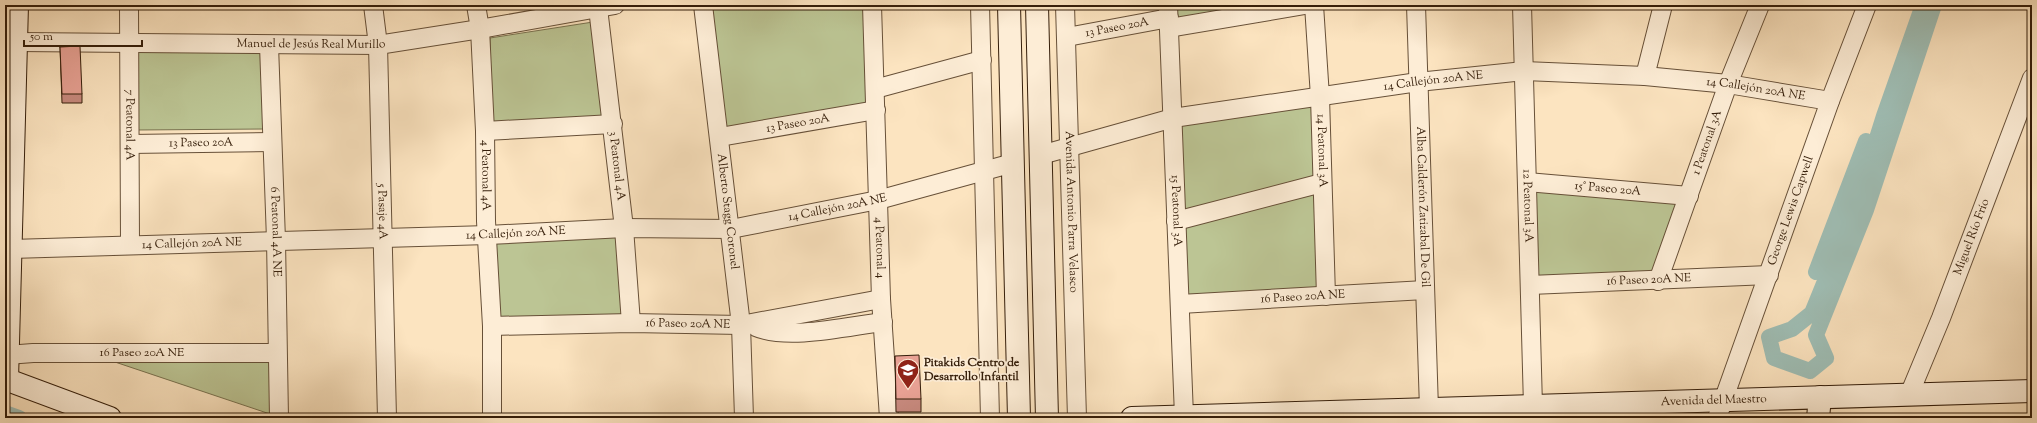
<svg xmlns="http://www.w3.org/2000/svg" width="2037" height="423" font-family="'Sorts Mill Goudy',serif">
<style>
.green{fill:#bcc594;stroke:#78724f}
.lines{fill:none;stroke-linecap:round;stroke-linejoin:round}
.canal{stroke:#9fbeb5;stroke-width:16}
.street-casing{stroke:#675038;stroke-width:20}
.secondary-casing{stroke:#351e0a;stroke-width:24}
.street{stroke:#fdedd6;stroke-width:18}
.secondary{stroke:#fdedd6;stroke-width:22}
.wall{fill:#c88a7f;stroke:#351e0a}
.building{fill:#e8a194;stroke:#351e0a}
.labels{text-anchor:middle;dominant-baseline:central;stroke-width:3.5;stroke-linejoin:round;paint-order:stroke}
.street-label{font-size:12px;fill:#351e0a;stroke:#fdedd6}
.poi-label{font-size:12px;font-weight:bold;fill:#351e0a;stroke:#fdedd6;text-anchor:start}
</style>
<rect width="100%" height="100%" fill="#fce4c0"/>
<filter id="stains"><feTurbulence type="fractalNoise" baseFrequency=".005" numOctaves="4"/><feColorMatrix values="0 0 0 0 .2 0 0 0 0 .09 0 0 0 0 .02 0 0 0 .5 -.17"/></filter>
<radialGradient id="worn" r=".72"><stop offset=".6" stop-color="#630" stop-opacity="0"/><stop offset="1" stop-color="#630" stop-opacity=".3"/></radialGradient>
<!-- green -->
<g class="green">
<path d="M 703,5 L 872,5 L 876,110 L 720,137 Z"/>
<path d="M 1169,5 L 1306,5 L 1170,28 Z"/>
<path d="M 593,22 L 606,124 L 492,133 L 490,38 Z"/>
<path d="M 137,50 L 265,51 L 266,129 L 137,130 Z"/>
<path d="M 1317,97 L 1325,296 L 1180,304 L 1173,118 Z"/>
<path d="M 1527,182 L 1689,196 L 1658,281 L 1530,285 Z"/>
<path d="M 624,228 L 631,323 L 492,326 L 488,235 Z"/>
<path d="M 273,356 L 273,415 L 103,358 Z"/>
</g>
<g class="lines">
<!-- canal -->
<g class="canal">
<path d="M 1923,5 L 1884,116 L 1856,205 L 1812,313 L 1792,329 L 1769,337 L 1774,358 L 1810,371 L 1826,358 L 1816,335 L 1866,210 L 1934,5"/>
<path d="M 1816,272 L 1866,141"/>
<path d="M 5,413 L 19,418"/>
</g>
<!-- street casing -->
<g class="street-casing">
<g id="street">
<path id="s1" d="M 129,5 L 130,245"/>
<path id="s2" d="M 373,5 L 378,45 L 387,418"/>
<path id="s3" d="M 476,5 L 480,29 L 485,131 L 486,221 L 492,326 L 492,418"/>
<path id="s4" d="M 703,5 L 741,325 L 744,418"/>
<path id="s5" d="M 872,5 L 881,299 L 889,418"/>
<path d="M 980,5 L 990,418"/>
<path id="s6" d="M 1065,5 L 1077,418"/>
<path id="s7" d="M 1168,5 L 1184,416"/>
<path id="s8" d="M 1314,5 L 1320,97 L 1326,296"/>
<path id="s9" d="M 1416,5 L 1429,409"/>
<path id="s10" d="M 1522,5 L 1533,406"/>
<path id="s11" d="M 598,8 L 624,228 L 631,323"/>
<path d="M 1169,28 L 1305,5"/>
<path id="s12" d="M 1067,37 L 1169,18"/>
<path id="s13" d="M 17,42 L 378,45 L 480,29 L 615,5"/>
<path id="s14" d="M 269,45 L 276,240 L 279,418"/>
<path d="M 1645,76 L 1663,5"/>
<path d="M 875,89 L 982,60"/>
<path d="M 485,131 L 613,124"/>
<path id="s15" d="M 720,137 L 876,110"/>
<path id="s16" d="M 130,144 L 272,142"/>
<path id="s17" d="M 1041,155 L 1173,118 L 1418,82 L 1524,71 L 1645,76 L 1728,84 L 1830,101"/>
<path id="s18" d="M 1527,182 L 1689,196"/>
<path d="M 1176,221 L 1322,183"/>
<path id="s19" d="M 11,249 L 488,235 L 624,228 L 731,229 L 878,200 L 1013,163"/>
<path id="s20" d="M 1658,281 L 1728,84 L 1760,5"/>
<path id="s21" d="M 1530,285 L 1769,275"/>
<path id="s22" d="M 1180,304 L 1425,290"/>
<path id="s23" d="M 492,326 L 631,323 L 741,325 L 881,299"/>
<path d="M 756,327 C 788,341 849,326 883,322"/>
<path id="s24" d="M 7,355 L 33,353 L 277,353"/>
<path id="s25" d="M 1909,395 L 1941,318 L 2032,78"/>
<path id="s26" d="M 1717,418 L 1830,101 L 1867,5"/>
</g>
</g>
<!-- secondary casing -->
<g class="secondary-casing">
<g id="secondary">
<path d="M 1009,5 L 1019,418"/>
<path d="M 1037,5 L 1047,418"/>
<path d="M 5,379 L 110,418"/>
<path d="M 7,380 L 17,5"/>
<path id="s27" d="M 1132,418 L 2032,391"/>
<path d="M 1818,418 L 1820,397"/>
</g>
</g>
<!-- street -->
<use href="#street" class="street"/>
<!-- secondary -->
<use href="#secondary" class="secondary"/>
</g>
<!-- wall -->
<g class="wall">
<path d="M 60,47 L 82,94 L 82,103 L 62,103 Z"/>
<path d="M 895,356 L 921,399 L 921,412 L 896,412 Z"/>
</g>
<!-- building -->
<g class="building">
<path d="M 80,46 L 82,94 L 62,94 L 60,47 Z"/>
<path d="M 919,355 L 921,399 L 896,399 L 895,356 Z"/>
</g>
<!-- icons -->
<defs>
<g id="school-pin" transform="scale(1.15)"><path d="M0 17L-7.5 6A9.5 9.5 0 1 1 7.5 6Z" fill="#8f2418" stroke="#fdedd6"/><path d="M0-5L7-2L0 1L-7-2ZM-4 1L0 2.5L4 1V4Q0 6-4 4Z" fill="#fff"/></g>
</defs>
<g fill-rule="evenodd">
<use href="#school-pin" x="908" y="370"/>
</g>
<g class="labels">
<!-- street labels -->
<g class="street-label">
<text stroke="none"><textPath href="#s12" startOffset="51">13 Paseo 20A</textPath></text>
<text stroke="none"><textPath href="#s13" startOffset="294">Manuel de Jesús Real Murillo</textPath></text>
<text stroke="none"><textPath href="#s17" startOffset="400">14 Callejón 20A NE</textPath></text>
<text stroke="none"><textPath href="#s17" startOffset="724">14 Callejón 20A NE</textPath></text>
<text stroke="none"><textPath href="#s15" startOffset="79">13 Paseo 20A</textPath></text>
<text stroke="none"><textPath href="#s1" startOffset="120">7 Peatonal 4A</textPath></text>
<text stroke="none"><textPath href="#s20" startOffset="147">1 Peatonal 3A</textPath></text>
<text stroke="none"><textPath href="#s16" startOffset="71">13 Paseo 20A</textPath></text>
<text stroke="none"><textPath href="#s8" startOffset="146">14 Peatonal 3A</textPath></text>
<text stroke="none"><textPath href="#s11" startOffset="159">3 Peatonal 4A</textPath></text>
<text stroke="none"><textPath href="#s3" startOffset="171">4 Peatonal 4A</textPath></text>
<text stroke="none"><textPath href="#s18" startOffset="81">15° Paseo 20A</textPath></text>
<text stroke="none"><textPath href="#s10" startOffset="201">12 Peatonal 3A</textPath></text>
<text stroke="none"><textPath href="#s9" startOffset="202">Alba Calderón Zatizabal De Gil</textPath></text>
<text stroke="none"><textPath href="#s19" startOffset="829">14 Callejón 20A NE</textPath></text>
<text stroke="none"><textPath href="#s2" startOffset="207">5 Pasaje 4A</textPath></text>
<text stroke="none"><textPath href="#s4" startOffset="208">Alberto Stagg Coronel</textPath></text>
<text stroke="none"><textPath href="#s6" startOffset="207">Avenida Antonio Parra Velasco</textPath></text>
<text stroke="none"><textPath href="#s7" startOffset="206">15 Peatonal 3A</textPath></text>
<text stroke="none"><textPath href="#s26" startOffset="220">George Lewis Capwell</textPath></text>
<text stroke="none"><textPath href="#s14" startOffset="187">6 Peatonal 4A NE</textPath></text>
<text stroke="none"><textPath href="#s19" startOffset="505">14 Callejón 20A NE</textPath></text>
<text stroke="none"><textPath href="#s25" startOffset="170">Miguel Río Frío</textPath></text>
<text stroke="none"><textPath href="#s19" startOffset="181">14 Callejón 20A NE</textPath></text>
<text stroke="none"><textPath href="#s5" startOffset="243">4 Peatonal 4</textPath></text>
<text stroke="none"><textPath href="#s21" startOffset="119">16 Paseo 20A NE</textPath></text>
<text stroke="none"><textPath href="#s22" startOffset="123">16 Paseo 20A NE</textPath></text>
<text stroke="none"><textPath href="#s23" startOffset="196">16 Paseo 20A NE</textPath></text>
<text stroke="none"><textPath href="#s24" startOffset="135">16 Paseo 20A NE</textPath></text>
<text stroke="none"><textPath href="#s27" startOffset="582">Avenida del Maestro</textPath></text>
</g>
<!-- poi labels -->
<g class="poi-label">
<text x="924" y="363">Pitakids Centro de<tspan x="924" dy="14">Desarrollo Infantil</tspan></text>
</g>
</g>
<!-- margin -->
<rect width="2037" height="423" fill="none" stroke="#fce4c0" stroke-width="20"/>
<rect x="6" y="6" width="2025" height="411" fill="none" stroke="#351e0a" stroke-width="2"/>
<rect x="10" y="10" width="2017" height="403" fill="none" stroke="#351e0a"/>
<!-- scale -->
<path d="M24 40v6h118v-6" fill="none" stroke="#351e0a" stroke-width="2"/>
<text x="30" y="40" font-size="12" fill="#351e0a" stroke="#fdedd6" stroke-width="3" paint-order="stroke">50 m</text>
<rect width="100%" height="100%" filter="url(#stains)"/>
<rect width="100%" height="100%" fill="url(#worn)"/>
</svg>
